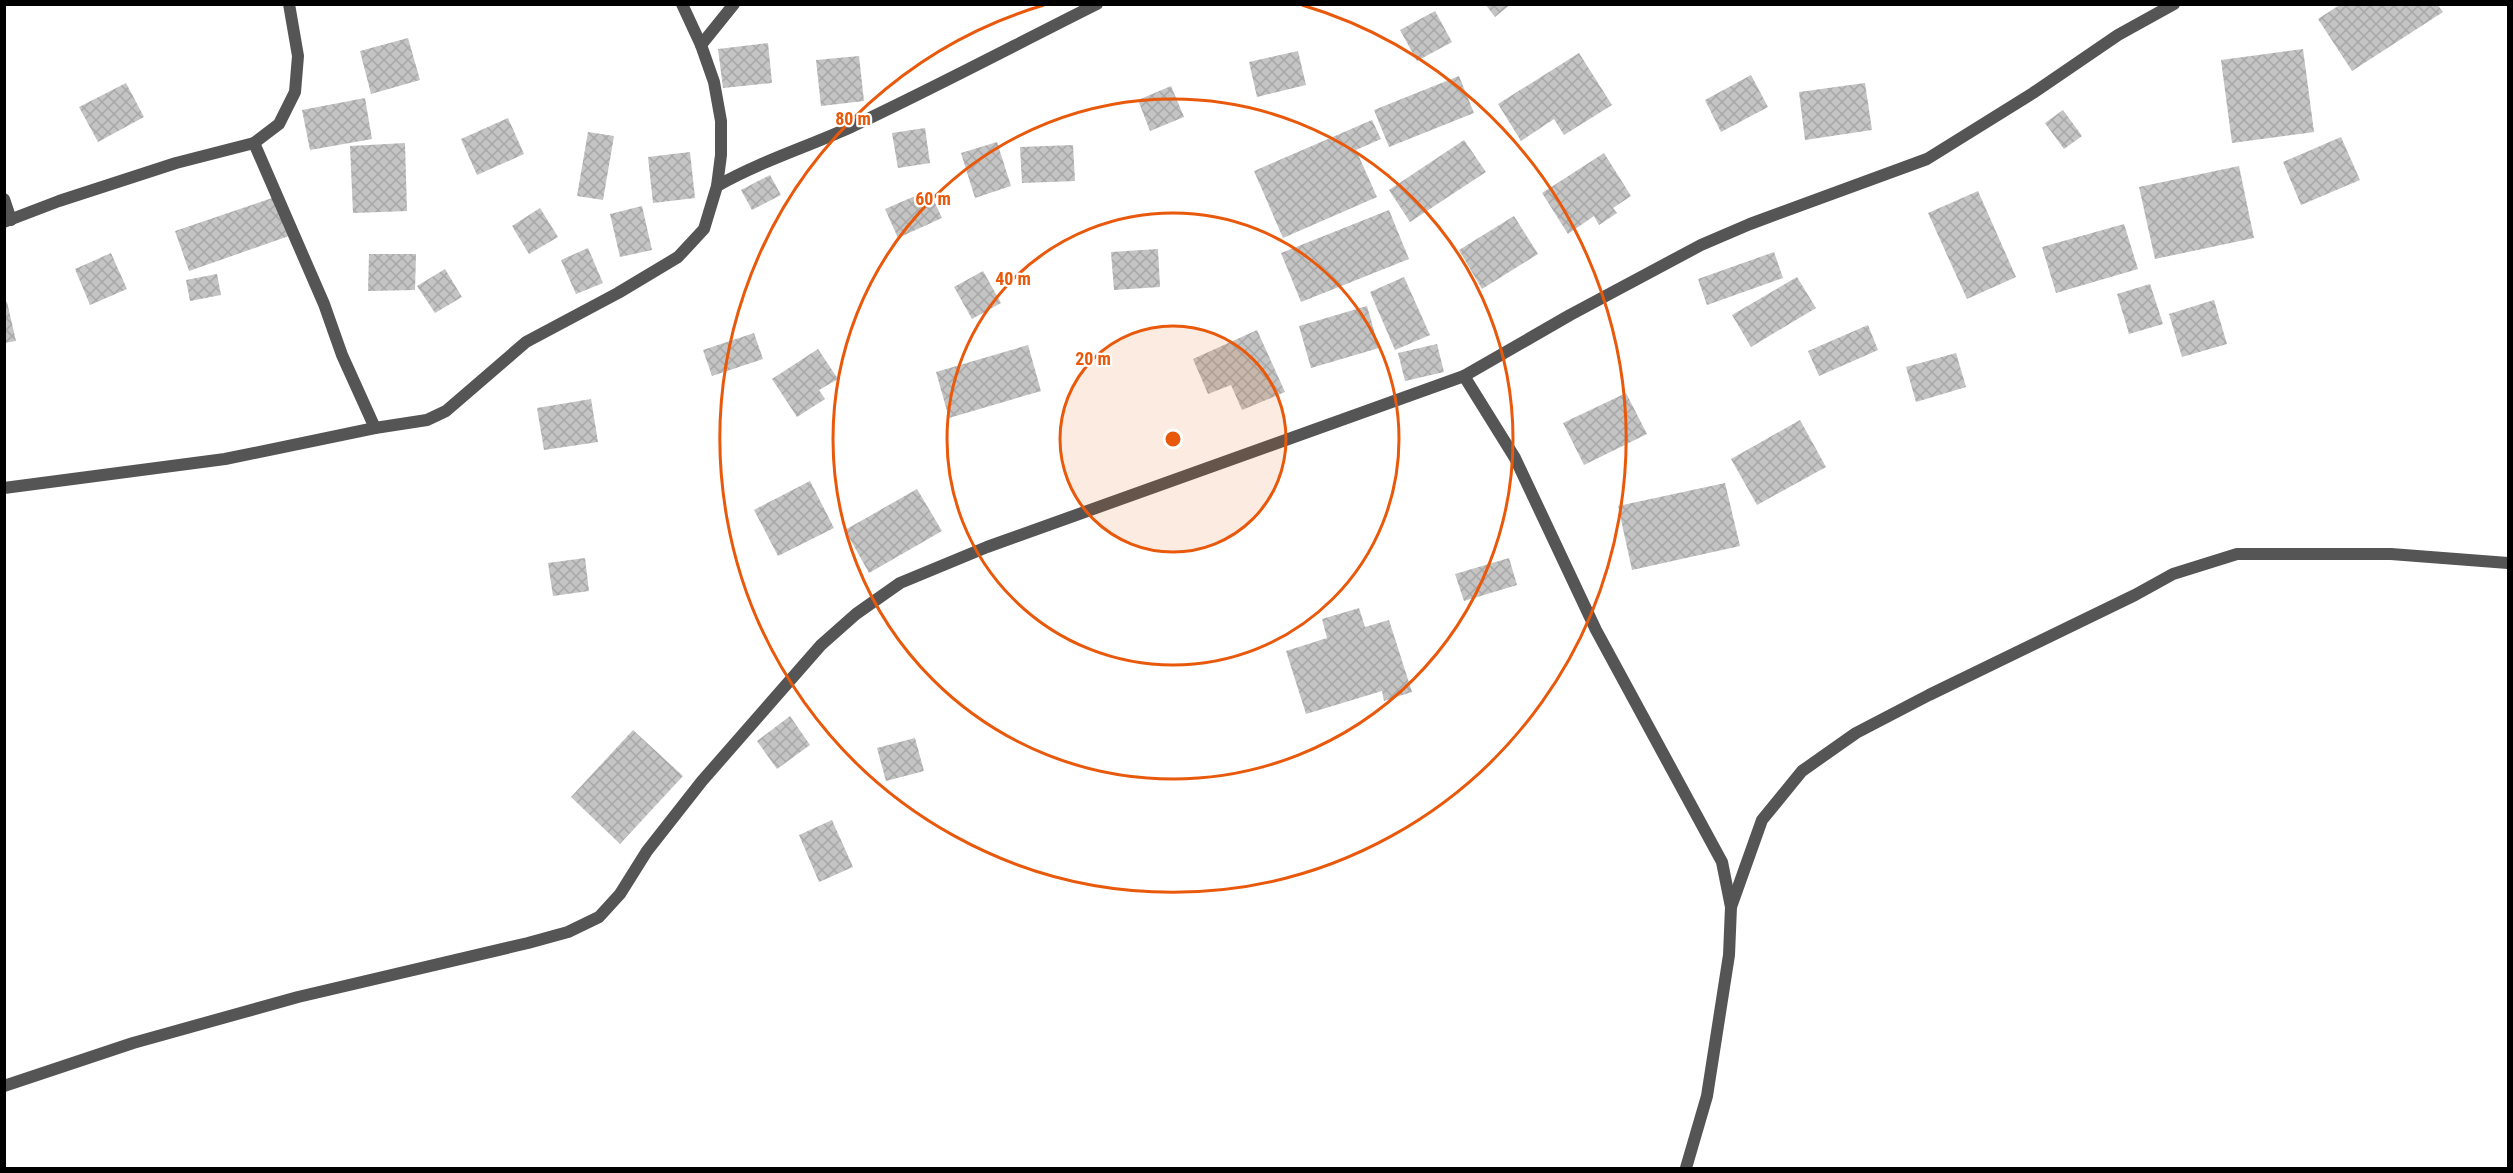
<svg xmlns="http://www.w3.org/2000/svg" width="2513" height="1173" font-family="'Roboto Condensed',sans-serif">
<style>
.building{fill:url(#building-cross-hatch)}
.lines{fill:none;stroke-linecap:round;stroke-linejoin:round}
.minor{stroke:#555;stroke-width:12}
.ring{fill:none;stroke:#e8590c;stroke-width:3}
.centre{fill:#e8590c;stroke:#fff;stroke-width:3}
.ring-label{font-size:18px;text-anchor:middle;font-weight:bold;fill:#e8590c;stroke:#fff;stroke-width:4.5;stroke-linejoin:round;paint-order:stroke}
</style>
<defs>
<pattern id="building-cross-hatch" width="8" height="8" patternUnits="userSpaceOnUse" patternTransform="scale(1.5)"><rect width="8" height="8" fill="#c4c4c4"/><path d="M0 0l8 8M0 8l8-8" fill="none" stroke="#a7a7a7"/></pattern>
</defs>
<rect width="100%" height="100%" fill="#fff"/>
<!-- building -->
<g class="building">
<path d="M 1485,4 L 1511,4 L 1495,17 Z"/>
<path d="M 2341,4 L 2437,4 L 2443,12 L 2352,71 L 2318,19 Z"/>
<path d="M 1435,11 L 1452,42 L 1417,61 L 1400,30 Z"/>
<path d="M 408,38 L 420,80 L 371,94 L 360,51 Z"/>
<path d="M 768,43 L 772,83 L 723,88 L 718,49 Z"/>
<path d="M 2303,49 L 2314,132 L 2232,143 L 2221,60 Z"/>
<path d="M 1298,51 L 1306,85 L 1257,97 L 1249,62 Z"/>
<path d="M 1579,53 L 1612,105 L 1564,135 L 1554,119 L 1521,141 L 1498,104 Z"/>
<path d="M 859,56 L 864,101 L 821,106 L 816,60 Z"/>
<path d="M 1751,75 L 1768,107 L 1721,132 L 1705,100 Z"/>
<path d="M 1459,76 L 1474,113 L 1389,147 L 1374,110 Z"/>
<path d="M 126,83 L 144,117 L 98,142 L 79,107 Z"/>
<path d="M 1865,83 L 1872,130 L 1805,140 L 1799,92 Z"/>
<path d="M 1171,86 L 1184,117 L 1150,131 L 1138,100 Z"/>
<path d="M 365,98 L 372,139 L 310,150 L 302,110 Z"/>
<path d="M 2063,110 L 2082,136 L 2064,149 L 2045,123 Z"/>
<path d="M 508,118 L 524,154 L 477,175 L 461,139 Z"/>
<path d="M 1372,120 L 1381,139 L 1356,150 L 1377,197 L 1283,238 L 1254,171 Z"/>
<path d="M 925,128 L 930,163 L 898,168 L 892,133 Z"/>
<path d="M 588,132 L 614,136 L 603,200 L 577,196 Z"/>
<path d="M 2341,137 L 2360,180 L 2301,205 L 2283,162 Z"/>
<path d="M 1464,140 L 1486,172 L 1410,222 L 1389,190 Z"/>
<path d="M 997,142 L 1011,186 L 975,198 L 961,153 Z"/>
<path d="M 405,143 L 407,211 L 353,213 L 350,146 Z"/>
<path d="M 1073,145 L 1075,181 L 1022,183 L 1020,147 Z"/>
<path d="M 690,152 L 695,198 L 653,203 L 648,157 Z"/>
<path d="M 1604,153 L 1631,196 L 1613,208 L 1617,213 L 1599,225 L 1594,216 L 1568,234 L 1542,193 Z"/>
<path d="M 2239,166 L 2254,238 L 2155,259 L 2139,187 Z"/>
<path d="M 770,175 L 781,195 L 752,210 L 741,190 Z"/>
<path d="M 929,190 L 942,218 L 898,238 L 885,209 Z"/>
<path d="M 1978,191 L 2016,277 L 1967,299 L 1928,213 Z"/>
<path d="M 275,197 L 289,236 L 189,271 L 175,231 Z"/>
<path d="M 642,206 L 652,250 L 620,257 L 610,214 Z"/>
<path d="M 540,208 L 558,237 L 529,254 L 512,226 Z"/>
<path d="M 1389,210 L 1409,259 L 1301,302 L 1281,253 Z"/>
<path d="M 1514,216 L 1538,254 L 1482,289 L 1459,250 Z"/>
<path d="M 2124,224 L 2138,269 L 2056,293 L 2042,247 Z"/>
<path d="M 588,248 L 603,283 L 576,294 L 561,260 Z"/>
<path d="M 1158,249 L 1160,287 L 1114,290 L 1111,252 Z"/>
<path d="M 1774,252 L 1783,278 L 1707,305 L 1698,279 Z"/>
<path d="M 111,253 L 127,289 L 90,305 L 75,269 Z"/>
<path d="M 369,254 L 416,254 L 415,290 L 368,291 Z"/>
<path d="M 445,269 L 462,297 L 435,313 L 417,286 Z"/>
<path d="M 983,271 L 1001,303 L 972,319 L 954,287 Z"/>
<path d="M 217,274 L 221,295 L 190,301 L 186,280 Z"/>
<path d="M 1404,277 L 1430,335 L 1395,350 L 1370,292 Z"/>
<path d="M 1797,277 L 1816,308 L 1751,347 L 1732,315 Z"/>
<path d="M 2150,284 L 2163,324 L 2129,334 L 2117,294 Z"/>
<path d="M 2214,300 L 2227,344 L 2182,357 L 2169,314 Z"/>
<path d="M 4,302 L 7,302 L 16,341 L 4,343 Z"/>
<path d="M 1367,306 L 1379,348 L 1311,368 L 1299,326 Z"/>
<path d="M 1868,325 L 1878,350 L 1819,376 L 1808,351 Z"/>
<path d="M 1257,330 L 1285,392 L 1242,410 L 1231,385 L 1208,394 L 1193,359 Z"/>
<path d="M 754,333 L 763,359 L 712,376 L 703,350 Z"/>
<path d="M 1437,344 L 1444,372 L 1405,381 L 1398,353 Z"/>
<path d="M 1028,345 L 1041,391 L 949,418 L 936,372 Z"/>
<path d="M 818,349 L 838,379 L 819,390 L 825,399 L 797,417 L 772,379 Z"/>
<path d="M 1956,353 L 1966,387 L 1916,402 L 1906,367 Z"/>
<path d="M 1626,393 L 1647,434 L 1584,465 L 1563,423 Z"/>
<path d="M 591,399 L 598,442 L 544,450 L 537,408 Z"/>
<path d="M 1800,420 L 1826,467 L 1757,505 L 1731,459 Z"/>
<path d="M 810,481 L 834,528 L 778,556 L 754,510 Z"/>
<path d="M 1725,483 L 1740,546 L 1632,570 L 1618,506 Z"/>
<path d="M 917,489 L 942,531 L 869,573 L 845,530 Z"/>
<path d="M 585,558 L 589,591 L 553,596 L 548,563 Z"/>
<path d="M 1509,558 L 1517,585 L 1464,601 L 1455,574 Z"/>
<path d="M 1359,608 L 1365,627 L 1389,620 L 1412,692 L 1384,701 L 1382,691 L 1306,714 L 1286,651 L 1327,638 L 1322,619 Z"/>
<path d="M 790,716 L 810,745 L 777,769 L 757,741 Z"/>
<path d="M 633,730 L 683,776 L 620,844 L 571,797 Z"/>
<path d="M 915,738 L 924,771 L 886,781 L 877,748 Z"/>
<path d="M 832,820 L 853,867 L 819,882 L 799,835 Z"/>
</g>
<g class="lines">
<!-- minor -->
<g class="minor">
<path d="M 701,45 L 734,4"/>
<path d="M 254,143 L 324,304 L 342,355 L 375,428"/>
<path d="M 717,186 C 759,162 807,147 851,127 C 934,88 1015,45 1097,4"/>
<path d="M 4,199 L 11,220"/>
<path d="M 4,222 L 59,201 L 176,163 L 254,143 L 279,124 L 295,92 L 298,56 L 289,4"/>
<path d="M 1464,376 L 1515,458 L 1596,630 L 1722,862 L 1731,907 L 1729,955 L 1707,1096 L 1686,1168"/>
<path d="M 4,488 L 225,459 L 375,428 L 427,420 L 446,411 L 526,342 L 618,293 L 678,257 L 704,229 L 717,186 L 721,155 L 721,121 L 714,82 L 701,45 L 682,4"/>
<path d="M 1731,907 L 1762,820 L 1802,771 L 1856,733 L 1929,695 L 2135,595 L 2173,574 L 2237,554 L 2391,554 L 2508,563"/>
<path d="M 4,1086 L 133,1043 L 298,997 L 528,943 L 568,932 L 599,917 L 620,894 L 647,851 L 702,781 L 821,645 L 856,614 L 900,583 L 987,547 L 1464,376 L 1570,315 L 1701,245 L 1750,224 L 1927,159 L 2033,93 L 2118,35 L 2174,4"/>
</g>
</g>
<!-- distance rings -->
<circle cx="1173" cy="439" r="113" fill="#e8590c" fill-opacity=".12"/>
<g class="ring">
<circle cx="1173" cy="439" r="113"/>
<circle cx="1173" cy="439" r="226"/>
<circle cx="1173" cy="439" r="340"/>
<path d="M1302 5A453 453 0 1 1 1044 5"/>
</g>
<circle cx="1173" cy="439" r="9" class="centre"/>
<g class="ring-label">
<text x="853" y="125">80 m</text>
<text x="933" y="205">60 m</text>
<text x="1013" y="285">40 m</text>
<text x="1093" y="365">20 m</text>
</g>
<!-- border -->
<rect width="2513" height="1173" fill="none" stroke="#000000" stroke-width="12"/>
</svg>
